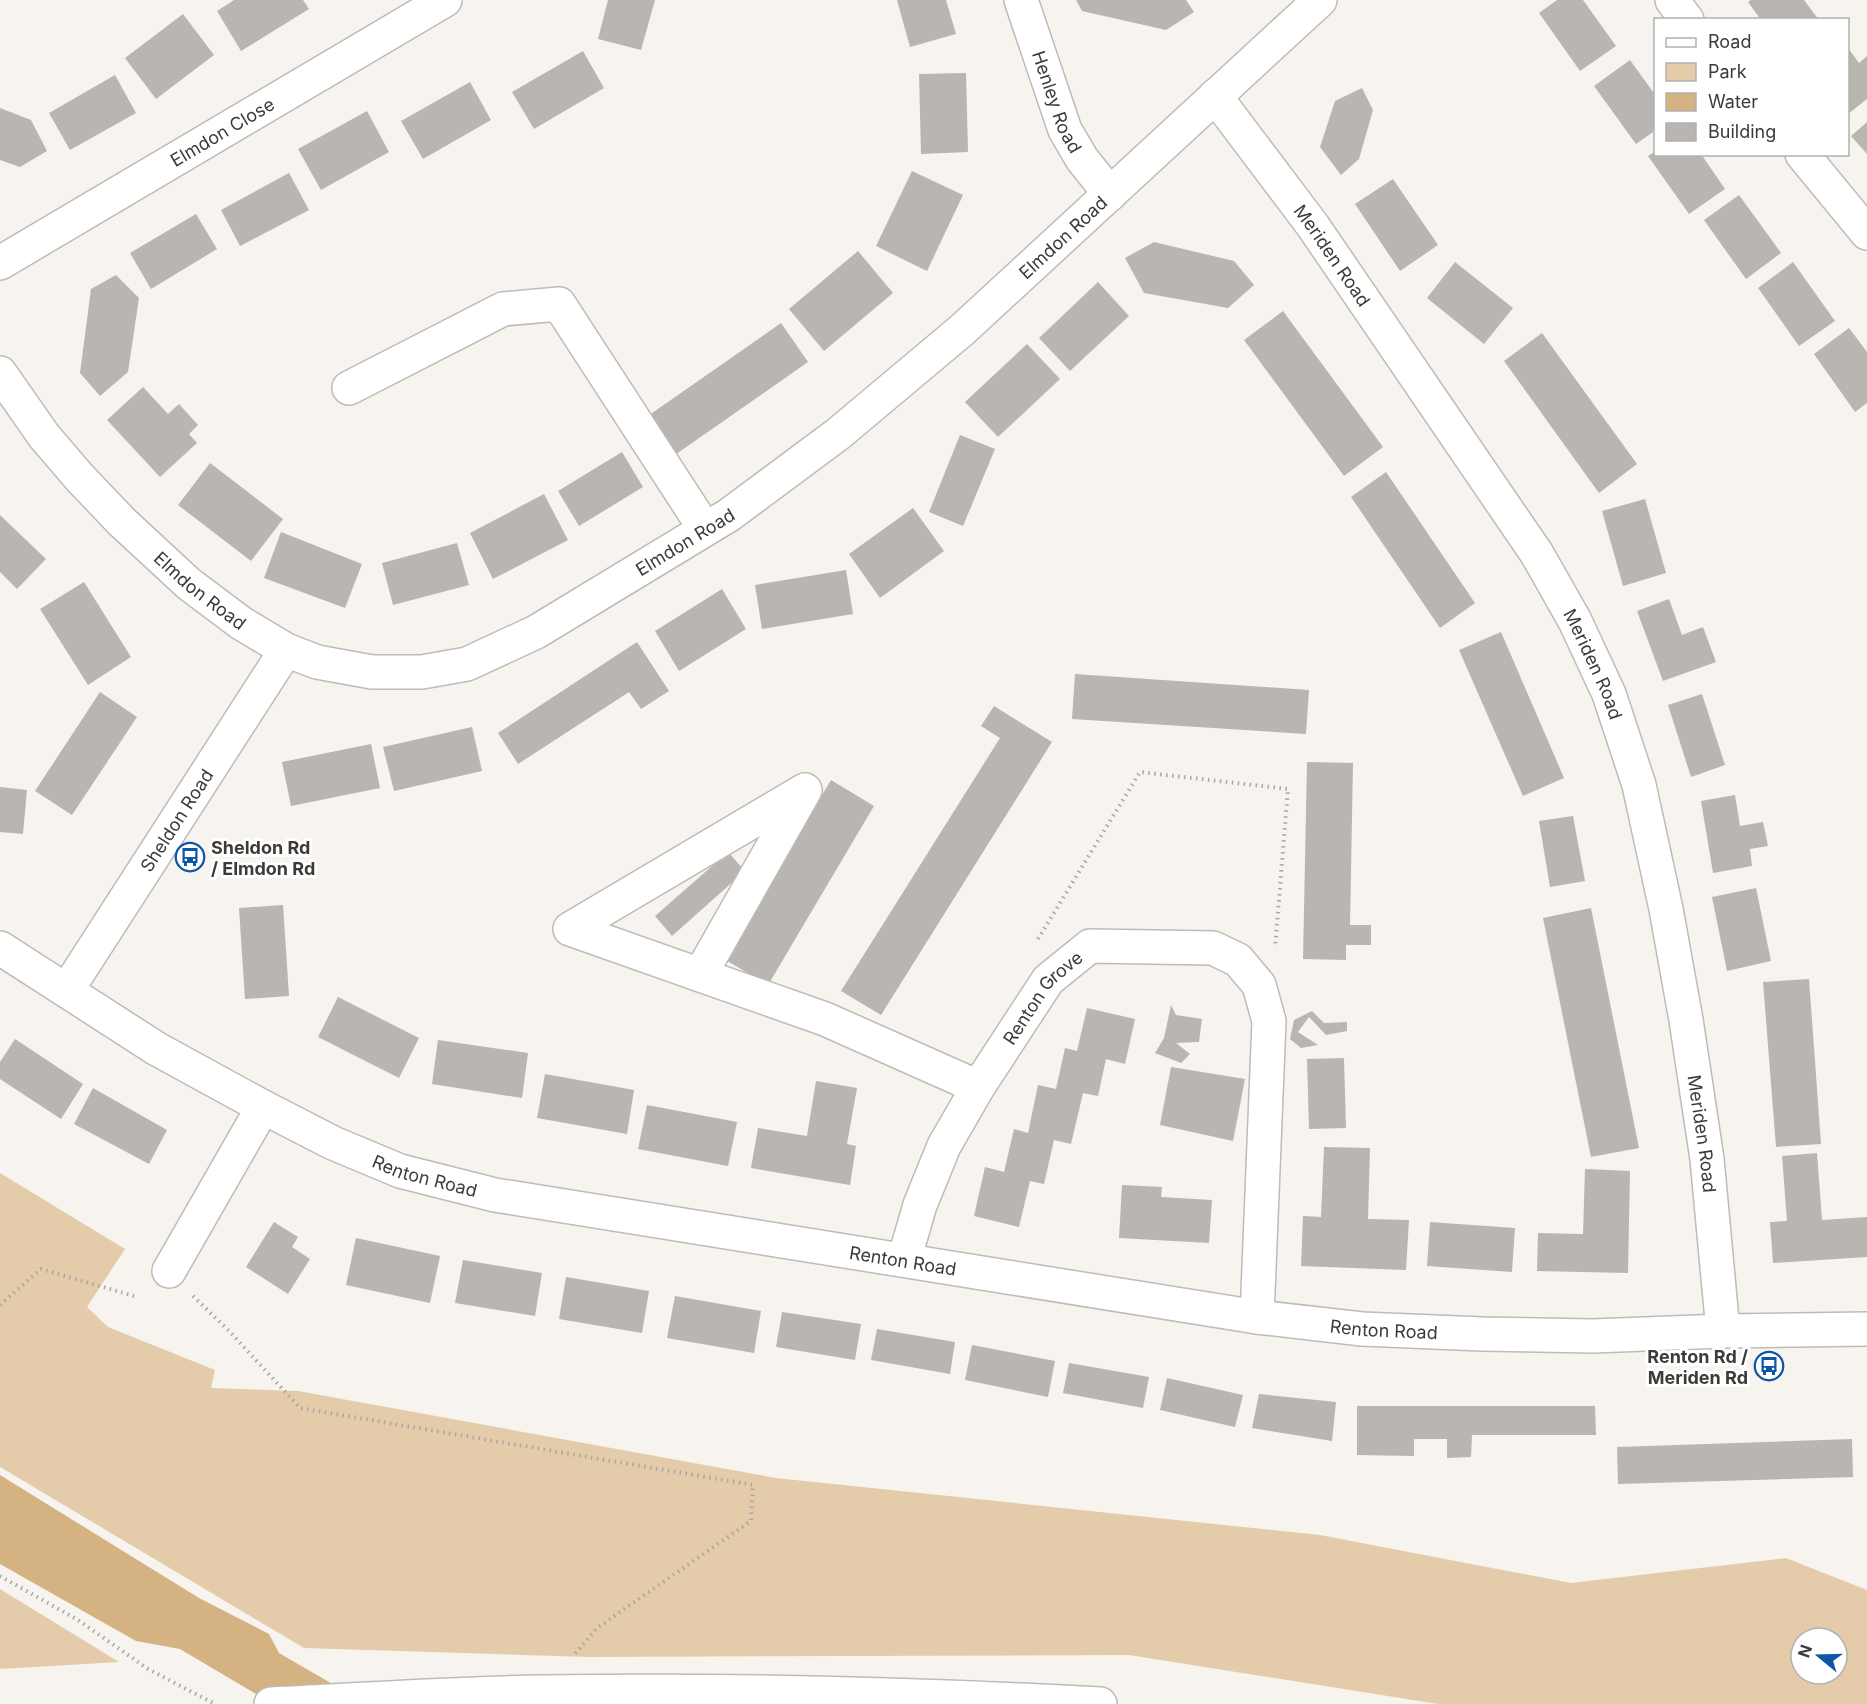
<svg xmlns="http://www.w3.org/2000/svg" width="1867" height="1704" font-family="Inter,sans-serif">
<style>
.green{fill:#e4ccaa;fill-rule:evenodd}
.water{fill:#d4b281}
.building{fill:#b9b5b0}
.lines{fill:none;stroke-linecap:round;stroke-linejoin:round}
.minor-casing{stroke:#bfbbb6;stroke-width:36}
.path{stroke:#a9a6a3;stroke-width:4;stroke-dasharray:1.5 4.5;stroke-linecap:butt}
.minor{stroke:#fff;stroke-width:33}
.labels{text-anchor:middle;dominant-baseline:central;stroke-width:6;stroke-linejoin:round;paint-order:stroke}
.street-label{font-size:18px;fill:#3d3b39;stroke:#fff}
.poi-label{font-size:18px;font-weight:bold;fill:#3d3b39;stroke:#fff;text-anchor:start}
</style>
<rect width="100%" height="100%" fill="#f7f3ee"/>
<!-- green -->
<g class="green">
<path d="M 0,1173 L 125,1249 L 87,1307 L 108,1327 L 215,1370 L 211,1388 L 298,1391 L 776,1478 L 1320,1535 L 1571,1583 L 1786,1558 L 1867,1590 L 1867,1704 L 1438,1704 L 1129,1655 L 588,1657 L 304,1648 L 0,1467 ZM 1801,1638 L 1837,1638 L 1837,1674 L 1801,1674 Z"/>
<path d="M 0,1589 L 119,1662 L 0,1669 Z"/>
</g>
<!-- water -->
<path class="water" d="M 0,1475 L 199,1598 L 269,1634 L 279,1653 L 367,1704 L 273,1704 L 180,1649 L 136,1641 L 0,1564 Z"/>
<!-- building -->
<g class="building">
<path d="M 234,0 L 303,0 L 309,9 L 241,51 L 217,11 Z"/>
<path d="M 608,0 L 655,0 L 641,50 L 598,39 Z"/>
<path d="M 897,0 L 946,0 L 956,34 L 910,47 Z"/>
<path d="M 1076,0 L 1186,0 L 1194,12 L 1166,30 L 1082,11 Z"/>
<path d="M 1557,0 L 1583,0 L 1616,46 L 1580,71 L 1539,13 Z"/>
<path d="M 1751,0 L 1804,0 L 1819,20 L 1761,20 L 1748,2 Z"/>
<path d="M 183,14 L 214,55 L 156,99 L 125,58 Z"/>
<path d="M 1848,48 L 1859,63 L 1867,56 L 1867,99 L 1848,114 Z"/>
<path d="M 583,51 L 604,88 L 534,129 L 512,92 Z"/>
<path d="M 1630,60 L 1656,96 L 1656,130 L 1636,144 L 1594,86 Z"/>
<path d="M 966,73 L 968,152 L 921,154 L 919,74 Z"/>
<path d="M 115,75 L 136,113 L 70,150 L 49,113 Z"/>
<path d="M 470,82 L 491,120 L 423,159 L 401,121 Z"/>
<path d="M 1362,88 L 1373,110 L 1359,159 L 1341,175 L 1320,147 L 1335,101 Z"/>
<path d="M 0,108 L 31,120 L 47,151 L 20,167 L 0,160 Z"/>
<path d="M 367,111 L 389,152 L 321,190 L 298,149 Z"/>
<path d="M 1867,122 L 1867,154 L 1851,136 Z"/>
<path d="M 1656,151 L 1656,154 L 1701,154 L 1725,189 L 1689,214 L 1648,156 Z"/>
<path d="M 912,171 L 963,195 L 927,271 L 876,246 Z"/>
<path d="M 289,173 L 309,210 L 240,246 L 221,210 Z"/>
<path d="M 1393,179 L 1438,245 L 1400,271 L 1355,204 Z"/>
<path d="M 1739,195 L 1781,253 L 1746,279 L 1704,220 Z"/>
<path d="M 196,214 L 217,249 L 151,289 L 130,253 Z"/>
<path d="M 1154,242 L 1234,261 L 1254,285 L 1228,308 L 1144,293 L 1125,258 Z"/>
<path d="M 858,251 L 893,293 L 824,351 L 789,309 Z"/>
<path d="M 1455,262 L 1513,308 L 1484,344 L 1427,298 Z"/>
<path d="M 1793,262 L 1835,321 L 1799,346 L 1758,288 Z"/>
<path d="M 116,275 L 139,298 L 128,372 L 100,396 L 80,373 L 91,289 Z"/>
<path d="M 1098,282 L 1129,316 L 1070,371 L 1039,338 Z"/>
<path d="M 1283,311 L 1383,447 L 1344,476 L 1244,340 Z"/>
<path d="M 781,323 L 808,362 L 672,457 L 645,418 Z"/>
<path d="M 1849,328 L 1867,352 L 1867,403 L 1855,412 L 1814,354 Z"/>
<path d="M 1542,333 L 1637,464 L 1599,493 L 1504,361 Z"/>
<path d="M 1027,344 L 1060,379 L 998,437 L 965,402 Z"/>
<path d="M 143,387 L 168,414 L 179,404 L 198,425 L 189,434 L 197,443 L 160,477 L 107,420 Z"/>
<path d="M 960,435 L 995,449 L 963,526 L 929,512 Z"/>
<path d="M 622,452 L 643,487 L 579,526 L 558,491 Z"/>
<path d="M 210,463 L 283,519 L 251,561 L 178,505 Z"/>
<path d="M 1386,472 L 1475,603 L 1440,628 L 1351,497 Z"/>
<path d="M 544,494 L 568,540 L 493,579 L 470,533 Z"/>
<path d="M 1645,499 L 1666,573 L 1623,586 L 1602,511 Z"/>
<path d="M 913,508 L 944,551 L 880,598 L 849,554 Z"/>
<path d="M 0,515 L 46,559 L 17,589 L 0,572 Z"/>
<path d="M 281,532 L 362,564 L 345,608 L 264,578 Z"/>
<path d="M 457,543 L 469,585 L 393,605 L 382,563 Z"/>
<path d="M 846,570 L 853,614 L 762,629 L 755,585 Z"/>
<path d="M 84,582 L 131,657 L 88,685 L 40,609 Z"/>
<path d="M 722,589 L 746,629 L 679,671 L 655,631 Z"/>
<path d="M 1669,599 L 1682,635 L 1703,627 L 1716,662 L 1663,681 L 1637,611 Z"/>
<path d="M 1501,632 L 1564,778 L 1523,796 L 1459,650 Z"/>
<path d="M 637,642 L 669,691 L 641,709 L 629,692 L 518,764 L 498,733 Z"/>
<path d="M 1075,674 L 1309,690 L 1306,734 L 1072,719 Z"/>
<path d="M 100,692 L 137,717 L 72,815 L 35,791 Z"/>
<path d="M 1702,694 L 1725,765 L 1691,777 L 1668,705 Z"/>
<path d="M 994,706 L 1052,742 L 881,1015 L 841,991 L 1000,738 L 981,726 Z"/>
<path d="M 472,727 L 482,771 L 394,791 L 383,747 Z"/>
<path d="M 371,744 L 380,788 L 291,806 L 282,762 Z"/>
<path d="M 1307,762 L 1353,763 L 1350,925 L 1371,925 L 1371,945 L 1346,945 L 1346,960 L 1303,959 Z"/>
<path d="M 831,780 L 874,806 L 768,985 L 724,959 Z"/>
<path d="M 0,787 L 27,790 L 23,834 L 0,832 Z"/>
<path d="M 1735,795 L 1740,826 L 1763,822 L 1768,846 L 1750,849 L 1752,866 L 1713,873 L 1701,801 Z"/>
<path d="M 1573,816 L 1585,881 L 1550,887 L 1539,821 Z"/>
<path d="M 728,852 L 745,871 L 672,936 L 655,916 Z"/>
<path d="M 1756,888 L 1771,961 L 1727,971 L 1712,897 Z"/>
<path d="M 283,905 L 289,996 L 245,999 L 239,908 Z"/>
<path d="M 1591,908 L 1639,1148 L 1591,1157 L 1543,918 Z"/>
<path d="M 1809,979 L 1821,1144 L 1776,1147 L 1763,982 Z"/>
<path d="M 338,997 L 419,1038 L 399,1078 L 318,1037 Z"/>
<path d="M 1171,1005 L 1176,1015 L 1202,1019 L 1199,1042 L 1176,1043 L 1190,1054 L 1181,1063 L 1155,1053 L 1164,1038 Z"/>
<path d="M 1087,1008 L 1135,1019 L 1125,1064 L 1106,1059 L 1098,1096 L 1083,1093 L 1071,1144 L 1054,1140 L 1044,1184 L 1030,1181 L 1019,1227 L 974,1216 L 985,1167 L 1004,1172 L 1014,1129 L 1028,1133 L 1038,1085 L 1056,1089 L 1065,1048 L 1077,1051 Z"/>
<path d="M 1312,1011 L 1324,1023 L 1347,1022 L 1347,1031 L 1326,1035 L 1309,1017 L 1298,1032 L 1318,1045 L 1301,1048 L 1290,1039 L 1294,1020 Z"/>
<path d="M 15,1039 L 83,1084 L 61,1119 L 0,1079 L 0,1062 Z"/>
<path d="M 438,1040 L 528,1053 L 522,1098 L 432,1084 Z"/>
<path d="M 1344,1058 L 1346,1128 L 1309,1129 L 1307,1059 Z"/>
<path d="M 1171,1067 L 1245,1079 L 1233,1141 L 1160,1125 Z"/>
<path d="M 545,1074 L 634,1090 L 627,1134 L 537,1118 Z"/>
<path d="M 816,1081 L 857,1088 L 847,1144 L 856,1146 L 850,1185 L 751,1168 L 758,1128 L 807,1136 Z"/>
<path d="M 93,1088 L 167,1130 L 149,1164 L 74,1124 Z"/>
<path d="M 647,1105 L 737,1122 L 728,1166 L 638,1149 Z"/>
<path d="M 1324,1147 L 1370,1148 L 1368,1219 L 1409,1220 L 1406,1270 L 1301,1266 L 1303,1216 L 1321,1217 Z"/>
<path d="M 1817,1153 L 1822,1220 L 1867,1217 L 1867,1257 L 1773,1263 L 1770,1222 L 1787,1221 L 1782,1156 Z"/>
<path d="M 1585,1169 L 1630,1171 L 1628,1273 L 1537,1271 L 1538,1233 L 1583,1234 Z"/>
<path d="M 1122,1185 L 1162,1187 L 1161,1197 L 1212,1200 L 1209,1243 L 1119,1238 Z"/>
<path d="M 274,1222 L 298,1237 L 292,1247 L 310,1259 L 288,1294 L 246,1267 Z"/>
<path d="M 1430,1222 L 1515,1228 L 1512,1272 L 1427,1266 Z"/>
<path d="M 356,1238 L 440,1256 L 430,1303 L 346,1285 Z"/>
<path d="M 463,1260 L 542,1273 L 535,1316 L 455,1303 Z"/>
<path d="M 566,1277 L 649,1291 L 642,1333 L 559,1319 Z"/>
<path d="M 675,1296 L 761,1311 L 754,1353 L 667,1338 Z"/>
<path d="M 782,1312 L 861,1324 L 855,1360 L 776,1347 Z"/>
<path d="M 877,1329 L 955,1342 L 950,1374 L 871,1360 Z"/>
<path d="M 972,1345 L 1055,1361 L 1048,1397 L 965,1380 Z"/>
<path d="M 1069,1363 L 1149,1377 L 1143,1408 L 1063,1393 Z"/>
<path d="M 1167,1378 L 1243,1395 L 1235,1427 L 1160,1410 Z"/>
<path d="M 1259,1394 L 1336,1402 L 1332,1441 L 1252,1428 Z"/>
<path d="M 1357,1406 L 1595,1406 L 1596,1435 L 1472,1435 L 1471,1457 L 1447,1458 L 1447,1439 L 1414,1439 L 1414,1456 L 1357,1455 Z"/>
<path d="M 1852,1439 L 1853,1477 L 1618,1484 L 1617,1447 Z"/>
</g>
<g class="lines">
<!-- minor casing -->
<g class="minor-casing">
<g id="minor">
<path id="s1" d="M 1021,0 L 1065,130 L 1082,159 L 1110,194"/>
<path d="M 1672,0 L 1687,20"/>
<path id="s2" d="M 1215,96 L 1313,226 L 1537,554 L 1575,621 L 1609,694 L 1639,785 L 1666,909 L 1686,1020 L 1707,1159 L 1723,1331"/>
<path d="M 1802,154 L 1867,233"/>
<path id="s3" d="M 0,263 L 445,0"/>
<path id="s4" d="M 0,373 L 44,436 L 80,478 L 122,522 L 189,584 L 241,623 L 286,650 L 317,662 L 372,672 L 422,672 L 467,664 L 536,632 L 729,515 L 838,434 L 962,330 L 1320,0"/>
<path d="M 349,388 L 503,309 L 559,304 L 705,529"/>
<path id="s5" d="M 0,948 L 157,1049 L 263,1107 L 333,1143 L 400,1171 L 495,1195 L 1257,1317 L 1362,1329 L 1482,1334 L 1593,1336 L 1723,1331 L 1867,1329"/>
<path d="M 700,975 L 805,790 L 570,929 L 825,1019 L 978,1087"/>
<path id="s6" d="M 67,990 L 286,650"/>
<path id="s7" d="M 904,1260 L 920,1205 L 944,1146 L 978,1087 L 1048,980 L 1090,946 L 1213,948 L 1238,960 L 1259,985 L 1269,1021 L 1257,1317"/>
<path d="M 169,1271 L 263,1107"/>
<path d="M 271,1704 C 362,1700 453,1693 543,1692 C 729,1689 915,1694 1100,1704"/>
</g>
</g>
<!-- path -->
<g class="path">
<path d="M 1038,939 L 1140,772 L 1288,789 L 1275,948"/>
<path d="M 193,1296 L 230,1332 L 300,1408 L 753,1485 L 751,1521 L 597,1628 L 575,1654"/>
<path d="M 0,1305 L 41,1269 L 134,1296"/>
<path d="M 0,1576 L 78,1620 L 148,1669 L 215,1704"/>
</g>
<!-- minor -->
<use href="#minor" class="minor"/>
</g>
<!-- icons -->
<defs>
<g id="bus-ring" transform="scale(1.5)"><circle r="9.5" fill="#fff" stroke="#0f56a5" stroke-width="1.5"/><path d="M-5-6H5V4H4V6H2V4H-2V6H-4V4H-5ZM-3.5-4V0h7V-4ZM-3.5 1.2v1.5H-2V1.2ZM2 1.2v1.5H3.5V1.2Z" fill="#0f56a5"/></g>
</defs>
<g fill-rule="evenodd">
<use href="#bus-ring" x="190" y="857"/>
<use href="#bus-ring" x="1769" y="1366"/>
</g>
<g class="labels">
<!-- street labels -->
<g class="street-label">
<text stroke="none"><textPath href="#s1" startOffset="108">Henley Road</textPath></text>
<text stroke="none"><textPath href="#s3" startOffset="258">Elmdon Close</textPath></text>
<text stroke="none"><textPath href="#s4" startOffset="1323">Elmdon Road</textPath></text>
<text stroke="none"><textPath href="#s2" startOffset="198">Meriden Road</textPath></text>
<text stroke="none"><textPath href="#s4" startOffset="837">Elmdon Road</textPath></text>
<text stroke="none"><textPath href="#s4" startOffset="297">Elmdon Road</textPath></text>
<text stroke="none"><textPath href="#s2" startOffset="684">Meriden Road</textPath></text>
<text stroke="none"><textPath href="#s6" startOffset="202">Sheldon Road</textPath></text>
<text stroke="none"><textPath href="#s7" startOffset="300">Renton Grove</textPath></text>
<text stroke="none"><textPath href="#s2" startOffset="1168">Meriden Road</textPath></text>
<text stroke="none"><textPath href="#s5" startOffset="484">Renton Road</textPath></text>
<text stroke="none"><textPath href="#s5" startOffset="970">Renton Road</textPath></text>
<text stroke="none"><textPath href="#s5" startOffset="1456">Renton Road</textPath></text>
</g>
<!-- poi labels -->
<g class="poi-label">
<text x="211" y="847">Sheldon Rd<tspan x="211" dy="21">/ Elmdon Rd</tspan></text>
<text x="1748" y="1356" text-anchor="end">Renton Rd /<tspan x="1748" dy="21">Meriden Rd</tspan></text>
</g>
</g>
<!-- legend -->
<rect x="1654" y="18" width="195" height="138" fill="#ffffff" stroke="#b1b1b0" stroke-width="1.5"/>
<rect x="1666" y="38" width="30" height="9" fill="#ffffff" stroke="#b1b1b0" stroke-width="1.5"/>
<text x="1708" y="48" font-size="18" fill="#3d3b39">Road</text>
<rect x="1666" y="63" width="30" height="18" fill="#e4ccaa" stroke="#b1b1b0" stroke-width="1.5"/>
<text x="1708" y="78" font-size="18" fill="#3d3b39">Park</text>
<rect x="1666" y="93" width="30" height="18" fill="#d4b281" stroke="#b1b1b0" stroke-width="1.5"/>
<text x="1708" y="108" font-size="18" fill="#3d3b39">Water</text>
<rect x="1666" y="123" width="30" height="18" fill="#b9b5b0" stroke="#b1b1b0" stroke-width="1.5"/>
<text x="1708" y="138" font-size="18" fill="#3d3b39">Building</text>
<!-- north arrow -->
<g transform="translate(1819 1656) rotate(289)"><circle r="28" fill="#ffffff" stroke="#b1b1b0" stroke-width="1.5"/>
<path d="M0-4.5L10 22L0 15L-10 22Z" fill="#0f56a5"/>
<text y="-9" font-size="16" font-weight="bold" text-anchor="middle" fill="#3d3b39">N</text>
</g>
</svg>
